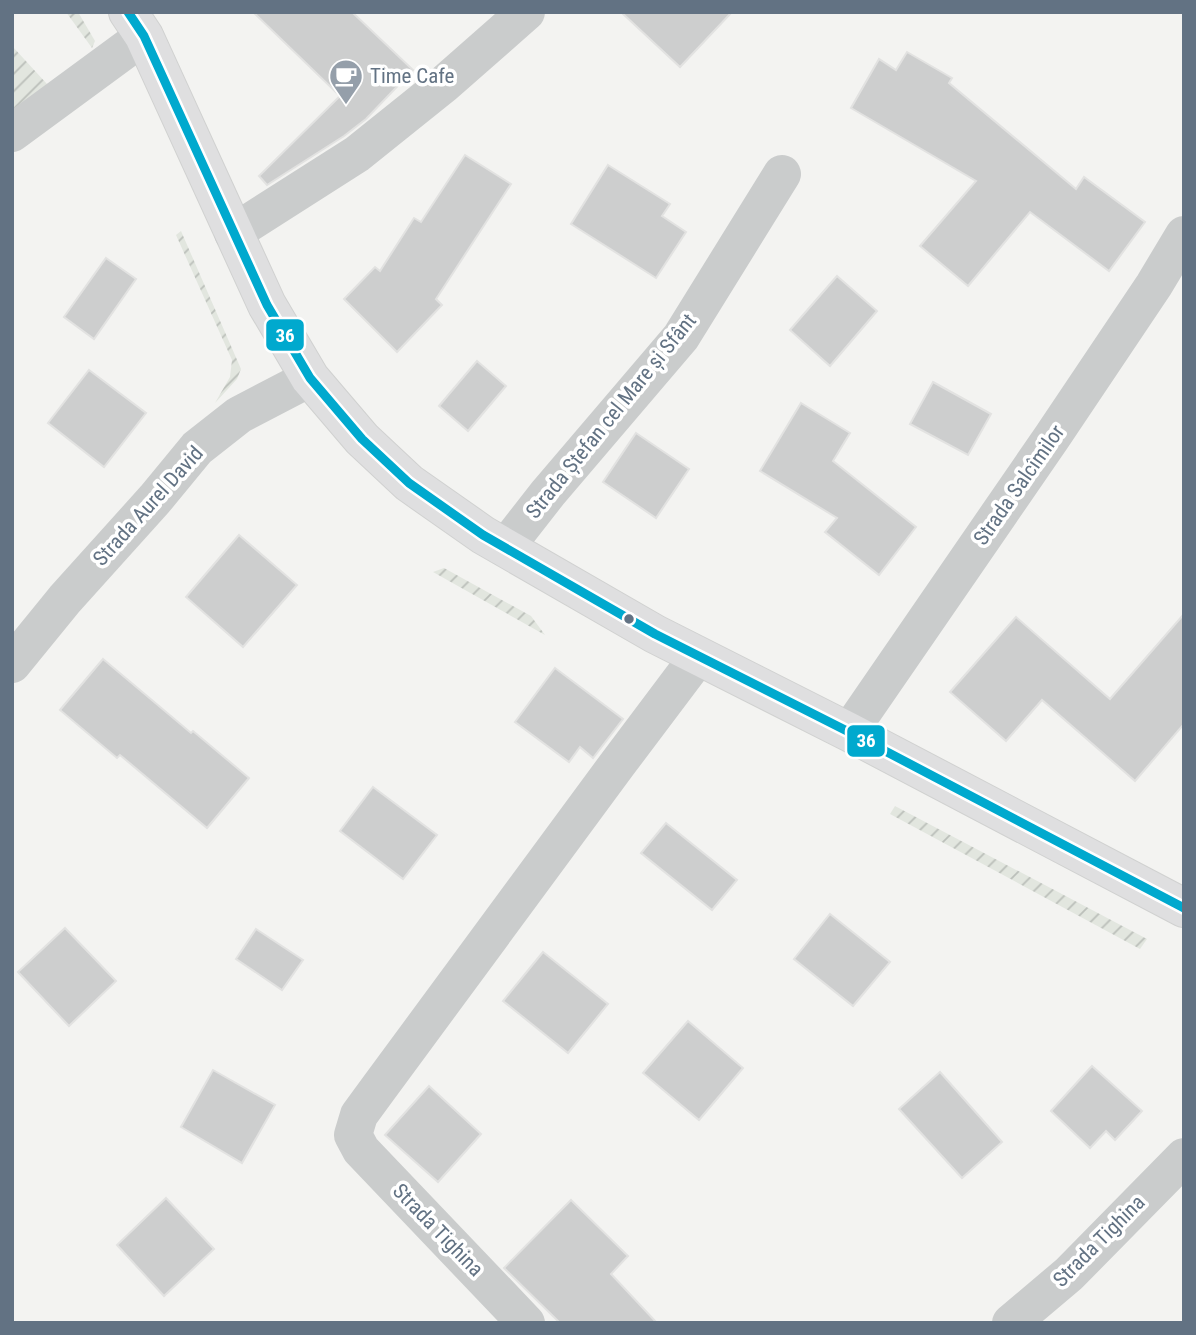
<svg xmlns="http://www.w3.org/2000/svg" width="1196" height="1335" font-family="'Roboto Condensed',sans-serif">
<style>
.garden{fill:url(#garden-furrows)}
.building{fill:#cdcece;stroke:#e2e2e1;stroke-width:2}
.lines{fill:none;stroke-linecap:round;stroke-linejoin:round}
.major-casing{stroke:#d0d1d0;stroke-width:40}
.minor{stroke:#cacccc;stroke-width:38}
.major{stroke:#dfdfe0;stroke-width:38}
.bus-1-casing{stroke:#fff;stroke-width:14}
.bus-1{stroke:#00a9ce;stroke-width:9}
.bus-dot{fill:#627283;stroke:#fff;stroke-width:2.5}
.labels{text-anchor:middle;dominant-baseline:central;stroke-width:7;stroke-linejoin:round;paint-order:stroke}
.poi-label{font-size:21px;fill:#627283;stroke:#fff;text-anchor:start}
.street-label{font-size:21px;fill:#627283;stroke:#fff}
.line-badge{stroke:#fff;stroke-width:2.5}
.badge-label{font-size:19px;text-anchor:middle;font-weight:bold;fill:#fff}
</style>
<defs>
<pattern id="garden-furrows" width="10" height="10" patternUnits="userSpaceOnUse" patternTransform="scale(1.75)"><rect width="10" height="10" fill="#e2e6df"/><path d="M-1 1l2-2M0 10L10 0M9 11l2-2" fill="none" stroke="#bbbfba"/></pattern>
</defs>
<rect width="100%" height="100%" fill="#f3f3f1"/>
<!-- garden -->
<g class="garden">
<path d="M 66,12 L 78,12 L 95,41 L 92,48 Z"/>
<path d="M 13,47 L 47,84 L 15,110 L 12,107 Z"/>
<path d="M 181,231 L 241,369 L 237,379 L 215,403 L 230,377 L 232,360 L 176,235 Z"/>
<path d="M 444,568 L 531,616 L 545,635 L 433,572 Z"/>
<path d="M 895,806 L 1147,939 L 1140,949 L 890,814 Z"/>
</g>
<!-- building -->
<g class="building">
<path d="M 253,12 L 352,12 L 413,70 L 366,119 L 344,136 L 267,185 L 259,176 L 340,96 Z"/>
<path d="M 621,12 L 732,12 L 680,67 Z"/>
<path d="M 907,52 L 952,78 L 949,83 L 1076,189 L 1084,177 L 1145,222 L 1109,271 L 1030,212 L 968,286 L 920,246 L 976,181 L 851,108 L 879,59 L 896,70 Z"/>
<path d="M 465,155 L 511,184 L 436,299 L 442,305 L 397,352 L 344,299 L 375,267 L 380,271 L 414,218 L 421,222 Z"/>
<path d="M 608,165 L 670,204 L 662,216 L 686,232 L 656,278 L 571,224 Z"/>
<path d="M 106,258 L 136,279 L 94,339 L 64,317 Z"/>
<path d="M 837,276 L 877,311 L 830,366 L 790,330 Z"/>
<path d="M 477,361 L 506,386 L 468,431 L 439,406 Z"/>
<path d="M 89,370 L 146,413 L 104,467 L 48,423 Z"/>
<path d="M 933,382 L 991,414 L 968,455 L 910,424 Z"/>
<path d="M 801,403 L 850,433 L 833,461 L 916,527 L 879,575 L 825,532 L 837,518 L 760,471 Z"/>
<path d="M 636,433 L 689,469 L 656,518 L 603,482 Z"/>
<path d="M 239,535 L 297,585 L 243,647 L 186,597 Z"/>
<path d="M 1184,614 L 1184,724 L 1135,781 L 1042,700 L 1006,741 L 950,692 L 1016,617 L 1110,699 Z"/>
<path d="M 103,659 L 191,733 L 193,731 L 249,778 L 207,828 L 120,755 L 117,758 L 60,710 Z"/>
<path d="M 555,668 L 623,719 L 593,758 L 580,747 L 569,762 L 515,722 Z"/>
<path d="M 373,787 L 437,835 L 403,879 L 340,831 Z"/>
<path d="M 666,823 L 737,880 L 712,910 L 641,853 Z"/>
<path d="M 830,914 L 890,962 L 853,1006 L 794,959 Z"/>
<path d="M 65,928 L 116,981 L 69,1026 L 18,972 Z"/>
<path d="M 256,929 L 303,960 L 282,990 L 236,959 Z"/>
<path d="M 543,952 L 608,1004 L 568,1053 L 503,1001 Z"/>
<path d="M 688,1021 L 743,1068 L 699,1120 L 643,1073 Z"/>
<path d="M 1092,1066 L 1142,1111 L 1115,1140 L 1106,1131 L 1090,1148 L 1051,1111 Z"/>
<path d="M 213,1070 L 275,1105 L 242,1163 L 181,1127 Z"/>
<path d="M 940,1072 L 1002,1142 L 962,1178 L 899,1109 Z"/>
<path d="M 429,1086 L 481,1134 L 438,1182 L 385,1135 Z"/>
<path d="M 166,1198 L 214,1249 L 164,1296 L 117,1245 Z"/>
<path d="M 571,1200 L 628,1256 L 611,1274 L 657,1323 L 560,1323 L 504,1268 Z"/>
</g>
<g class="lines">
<!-- major casing -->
<g class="major-casing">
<path id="major" d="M 128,12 L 144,36 L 267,305 L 310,378 L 362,439 L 409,483 L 483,535 L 655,634 L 849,732 L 1184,908"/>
</g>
<!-- minor -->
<g class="minor">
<path d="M 12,133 L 144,36"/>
<path d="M 233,233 L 357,154 L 443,85 L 526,12"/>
<path d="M 505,548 L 548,493 L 681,337 L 782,174"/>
<path d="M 12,664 L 65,599 L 155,499 L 197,448 L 239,415 L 310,378"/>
<path d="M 849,732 L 1052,437 L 1154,285 L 1184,235"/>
<path d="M 526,1323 L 361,1150 L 353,1135 L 359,1115 L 378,1089 L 616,766 L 698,657"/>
<path d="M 1011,1323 L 1069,1274 L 1184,1157"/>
</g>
<!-- major -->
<use href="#major" class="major"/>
<!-- bus-1 casing -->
<g class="bus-1-casing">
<path id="bus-1" d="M 128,12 L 144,36 L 267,305 L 310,378 L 362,439 L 409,483 L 483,535 L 655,634 L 849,732 L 1184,908"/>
</g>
<!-- bus-1 -->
<use href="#bus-1" class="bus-1"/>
</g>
<!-- icons -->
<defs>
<g id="cafe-pin" transform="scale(1.75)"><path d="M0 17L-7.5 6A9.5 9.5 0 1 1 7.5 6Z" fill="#959faa" stroke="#fff"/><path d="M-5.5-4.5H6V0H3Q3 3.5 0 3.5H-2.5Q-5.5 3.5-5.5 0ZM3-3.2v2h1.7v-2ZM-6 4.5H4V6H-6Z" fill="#fff"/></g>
</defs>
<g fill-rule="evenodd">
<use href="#cafe-pin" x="346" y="76"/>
</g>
<!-- markers -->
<circle class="bus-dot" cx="629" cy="619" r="6"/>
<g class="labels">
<!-- poi labels -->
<g class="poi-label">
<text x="370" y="76">Time Cafe</text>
</g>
<!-- street labels -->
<g class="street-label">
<text transform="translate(611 416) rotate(-51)">Strada Ștefan cel Mare și Sfânt</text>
<text transform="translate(1019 485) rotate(-55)">Strada Salcîmilor</text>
<text transform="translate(148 506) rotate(-48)">Strada Aurel David</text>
<text transform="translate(438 1230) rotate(46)">Strada Tighina</text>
<text transform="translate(1099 1241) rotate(-45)">Strada Tighina</text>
</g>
</g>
<g class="line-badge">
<rect x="265" y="318" width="40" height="34" rx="7" fill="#00a9ce"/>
<rect x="846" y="724" width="40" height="34" rx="7" fill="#00a9ce"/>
</g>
<g class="badge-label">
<text x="285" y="342">36</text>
<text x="866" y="747">36</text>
</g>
<!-- border -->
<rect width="1196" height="1335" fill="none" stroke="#627283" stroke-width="28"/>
</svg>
